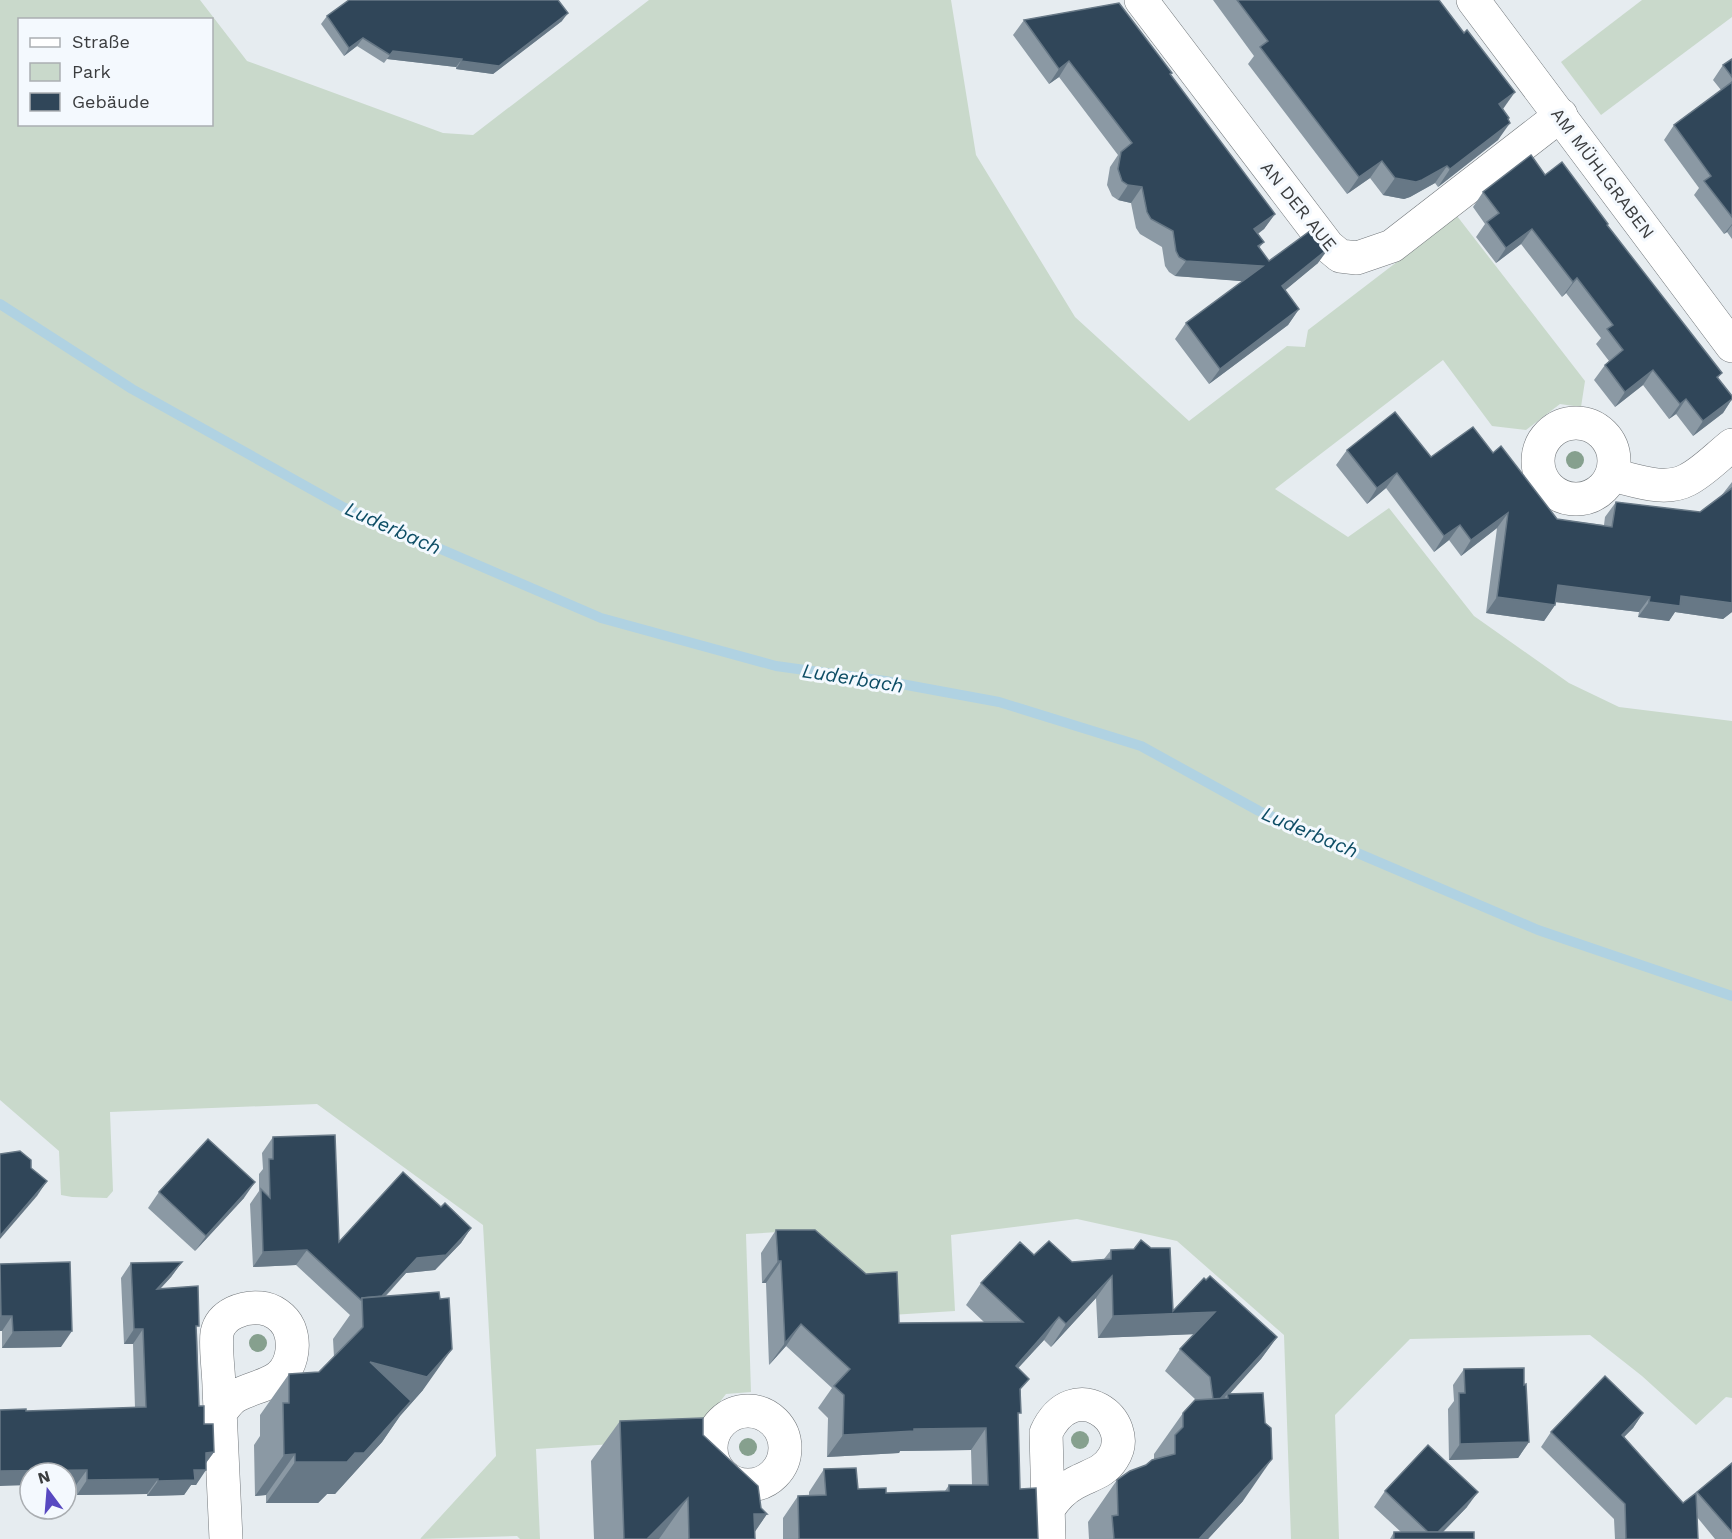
<svg xmlns="http://www.w3.org/2000/svg" width="1732" height="1539" font-family="'Work Sans',sans-serif">
<style>
.green{fill:#c9d9cb;fill-rule:evenodd}
.lines{fill:none;stroke-linecap:round;stroke-linejoin:round}
.stream{stroke:#b0d2e2;stroke-width:10}
.minor-casing{stroke:#73787c;stroke-width:34}
.minor{stroke:#fff;stroke-width:33}
.tree{fill:#86a08e}
.wall{fill:#8b99a4}
.shaded-wall{fill:#677886}
.building{fill:#304659;stroke:#677886;stroke-width:1.5}
.labels{text-anchor:middle;dominant-baseline:central;stroke-width:6;stroke-linejoin:round;paint-order:stroke}
.street-label{font-size:18px;fill:#3b3d3f;stroke:#f4f9fe}
.water-label{font-size:20px;font-style:italic;fill:#0d4d65;stroke:#f4f9fe}
</style>
<rect width="100%" height="100%" fill="#e6ecf0"/>
<!-- green -->
<g class="green">
<path d="M 0,0 L 200,0 L 247,61 L 443,133 L 473,135 L 649,0 L 951,0 L 976,155 L 1075,317 L 1189,421 L 1287,346 L 1305,347 L 1308,330 L 1457,216 L 1585,381 L 1581,407 L 1560,404 L 1526,430 L 1492,426 L 1443,360 L 1275,489 L 1348,537 L 1389,508 L 1474,616 L 1569,683 L 1619,707 L 1732,721 L 1732,1398 L 1726,1397 L 1696,1425 L 1642,1376 L 1590,1335 L 1410,1339 L 1335,1415 L 1339,1539 L 1291,1539 L 1284,1335 L 1177,1241 L 1077,1219 L 951,1235 L 955,1311 L 891,1315 L 811,1230 L 746,1234 L 751,1392 L 726,1394 L 691,1439 L 536,1449 L 540,1539 L 520,1539 L 517,1536 L 420,1539 L 496,1456 L 483,1225 L 317,1104 L 110,1112 L 113,1191 L 107,1198 L 72,1197 L 61,1195 L 59,1151 L 0,1100 ZM 20,20 L 212,20 L 212,124 L 20,124 Z"/>
<path d="M 1642,0 L 1732,0 L 1732,17 L 1601,115 L 1561,62 Z"/>
</g>
<g class="lines">
<!-- stream -->
<path class="stream" d="M 0,304 L 132,389 L 343,507 L 601,618 L 776,666 L 885,681 L 999,702 L 1141,746 L 1259,811 L 1538,930 L 1732,996"/>
<!-- minor casing -->
<g class="minor-casing">
<g id="minor">
<path d="M 1141,0 L 1328,246 L 1340,256 L 1357,258 L 1392,246 L 1561,115"/>
<path d="M 1473,0 L 1732,346"/>
<circle cx="1576" cy="461" r="38"/>
<path d="M 1612,475 C 1635,480 1664,492 1687,480 C 1703,472 1718,456 1732,445"/>
<circle cx="748" cy="1448" r="37"/>
<path d="M 220,1413 C 225,1407 229,1400 236,1396 C 248,1389 262,1387 274,1380 C 292,1370 296,1346 289,1328 C 284,1317 272,1309 261,1308 C 244,1306 221,1314 217,1333 C 215,1347 219,1373 219,1388 C 221,1439 224,1489 226,1539"/>
<path d="M 1049,1508 C 1056,1497 1064,1489 1075,1483 C 1089,1475 1104,1473 1113,1458 C 1137,1421 1073,1373 1046,1433 L 1049,1539"/>
</g>
</g>
<!-- minor -->
<use href="#minor" class="minor"/>
</g>
<!-- trees -->
<g class="tree">
<circle cx="1575" cy="460" r="9"/>
<circle cx="258" cy="1343" r="9"/>
<circle cx="1080" cy="1440" r="9"/>
<circle cx="748" cy="1447" r="9"/>
</g>
<!-- wall -->
<g class="wall">
<path d="M 1213,0 L 1439,0 L 1503,109 L 1509,118 L 1498,140 L 1438,187 L 1435,183 L 1410,197 L 1404,199 L 1383,195 L 1370,178 L 1347,194 L 1248,64 L 1254,56 Z"/>
<path d="M 327,16 L 562,21 L 493,74 L 456,69 L 456,67 L 387,59 L 384,63 L 357,46 L 344,56 L 321,24 Z"/>
<path d="M 1024,20 L 1170,75 L 1275,214 L 1264,229 L 1258,234 L 1264,242 L 1259,248 L 1269,261 L 1318,263 L 1285,290 L 1299,309 L 1288,325 L 1209,384 L 1175,339 L 1186,323 L 1243,281 L 1175,276 L 1169,272 L 1165,266 L 1162,247 L 1140,234 L 1136,228 L 1131,203 L 1118,200 L 1112,196 L 1107,185 L 1110,167 L 1118,155 L 1059,77 L 1049,84 L 1013,35 Z"/>
<path d="M 1732,59 L 1732,239 L 1727,232 L 1724,234 L 1694,195 L 1699,188 L 1664,140 L 1674,125 L 1721,90 L 1713,80 L 1723,65 Z"/>
<path d="M 1545,175 L 1607,226 L 1722,373 L 1718,378 L 1732,396 L 1732,399 L 1723,413 L 1693,436 L 1676,414 L 1669,419 L 1643,385 L 1615,407 L 1594,380 L 1605,365 L 1609,361 L 1596,344 L 1601,338 L 1566,293 L 1562,297 L 1521,244 L 1496,263 L 1476,237 L 1485,224 L 1473,207 L 1483,192 Z"/>
<path d="M 1347,450 L 1431,457 L 1493,453 L 1557,519 L 1604,525 L 1605,517 L 1616,502 L 1700,512 L 1721,496 L 1732,482 L 1732,612 L 1723,619 L 1675,612 L 1669,621 L 1638,617 L 1639,612 L 1555,602 L 1555,605 L 1544,621 L 1486,613 L 1497,528 L 1461,556 L 1449,540 L 1434,552 L 1386,488 L 1367,504 L 1336,465 Z"/>
<path d="M 273,1137 L 339,1242 L 441,1207 L 471,1228 L 461,1243 L 435,1270 L 406,1273 L 386,1296 L 423,1390 L 400,1416 L 382,1442 L 335,1494 L 327,1494 L 318,1503 L 266,1503 L 266,1495 L 255,1496 L 254,1445 L 260,1436 L 260,1415 L 289,1374 L 319,1372 L 334,1357 L 333,1339 L 350,1315 L 296,1265 L 253,1267 L 250,1204 L 259,1191 L 259,1174 L 263,1169 L 262,1153 Z"/>
<path d="M 159,1192 L 244,1198 L 195,1251 L 148,1208 Z"/>
<path d="M 776,1230 L 899,1323 L 984,1322 L 966,1305 L 981,1283 L 1034,1255 L 1072,1262 L 1104,1259 L 1111,1250 L 1173,1311 L 1277,1337 L 1261,1359 L 1229,1394 L 1243,1501 L 1208,1539 L 1089,1539 L 1088,1522 L 1117,1480 L 1146,1465 L 1154,1459 L 1154,1454 L 1183,1413 L 1195,1400 L 1195,1399 L 1165,1371 L 1180,1349 L 1194,1334 L 1098,1338 L 1096,1298 L 1051,1347 L 1044,1340 L 1018,1368 L 1021,1392 L 1018,1417 L 1020,1489 L 1038,1539 L 783,1539 L 783,1518 L 798,1496 L 809,1496 L 809,1492 L 824,1469 L 858,1489 L 886,1493 L 945,1491 L 949,1485 L 972,1485 L 971,1450 L 900,1451 L 899,1453 L 827,1457 L 828,1418 L 818,1408 L 832,1388 L 786,1346 L 769,1365 L 766,1283 L 762,1283 L 761,1253 Z"/>
<path d="M 182,1262 L 171,1277 L 160,1289 L 197,1330 L 199,1406 L 214,1452 L 206,1463 L 196,1485 L 191,1485 L 184,1495 L 147,1496 L 147,1494 L 77,1495 L 76,1485 L 66,1485 L 66,1473 L 26,1411 L 135,1408 L 133,1344 L 124,1344 L 121,1278 L 131,1263 Z"/>
<path d="M 0,1264 L 61,1347 L 2,1348 L 2,1331 L 0,1331 Z"/>
<path d="M 1464,1369 L 1524,1385 L 1529,1442 L 1518,1458 L 1449,1460 L 1448,1409 L 1454,1401 L 1453,1385 Z"/>
<path d="M 1643,1413 L 1633,1428 L 1624,1437 L 1683,1503 L 1696,1494 L 1732,1463 L 1732,1539 L 1715,1539 L 1697,1517 L 1698,1539 L 1615,1539 L 1614,1519 L 1541,1447 L 1551,1432 Z"/>
<path d="M 620,1421 L 703,1435 L 761,1508 L 767,1514 L 755,1531 L 755,1539 L 594,1539 L 591,1461 Z"/>
<path d="M 1385,1491 L 1467,1507 L 1443,1532 L 1474,1539 L 1390,1539 L 1394,1532 L 1401,1532 L 1374,1507 Z"/>
</g>
<!-- shaded-wall -->
<g class="shaded-wall">
<path d="M 568,13 L 562,21 L 493,74 L 456,69 L 461,61 Z"/>
<path d="M 363,38 L 357,46 L 344,56 L 349,48 Z"/>
<path d="M 393,51 L 462,59 L 456,67 L 387,59 Z"/>
<path d="M 1069,61 L 1059,77 L 1049,84 L 1059,69 Z"/>
<path d="M 1515,92 L 1503,109 L 1499,104 Z"/>
<path d="M 1509,118 L 1500,131 L 1510,123 L 1498,140 L 1438,187 L 1450,169 Z"/>
<path d="M 1382,161 L 1370,178 L 1347,194 L 1359,177 Z"/>
<path d="M 1447,166 L 1435,183 L 1410,197 L 1404,199 L 1383,195 L 1395,178 Z"/>
<path d="M 1128,185 L 1142,187 L 1131,203 L 1118,200 Z"/>
<path d="M 1275,214 L 1264,229 L 1243,244 L 1254,229 Z"/>
<path d="M 1732,224 L 1732,225 L 1727,232 L 1724,234 Z"/>
<path d="M 1532,229 L 1521,244 L 1496,263 L 1506,248 Z"/>
<path d="M 1329,248 L 1318,263 L 1271,302 L 1282,286 Z"/>
<path d="M 1186,261 L 1263,266 L 1252,282 L 1175,276 Z"/>
<path d="M 1577,278 L 1566,293 L 1562,297 L 1573,282 Z"/>
<path d="M 1299,309 L 1288,325 L 1209,384 L 1220,369 Z"/>
<path d="M 1653,370 L 1643,385 L 1615,407 L 1625,392 Z"/>
<path d="M 1686,399 L 1676,414 L 1669,419 L 1680,404 Z"/>
<path d="M 1732,399 L 1723,413 L 1693,436 L 1703,421 Z"/>
<path d="M 1397,473 L 1386,488 L 1367,504 L 1377,488 Z"/>
<path d="M 1508,513 L 1497,528 L 1461,556 L 1471,540 Z"/>
<path d="M 1460,525 L 1449,540 L 1434,552 L 1444,536 Z"/>
<path d="M 1558,585 L 1650,597 L 1639,612 L 1547,601 Z"/>
<path d="M 1681,596 L 1732,603 L 1732,612 L 1723,619 L 1675,612 L 1669,621 L 1638,617 L 1649,602 Z"/>
<path d="M 1497,597 L 1555,605 L 1544,621 L 1486,613 Z"/>
<path d="M 47,1181 L 37,1196 L 0,1239 L 0,1236 Z"/>
<path d="M 255,1182 L 244,1198 L 195,1251 L 206,1236 Z"/>
<path d="M 471,1228 L 461,1243 L 435,1270 L 406,1273 L 363,1320 L 371,1308 L 417,1258 Z"/>
<path d="M 307,1250 L 296,1265 L 253,1267 L 263,1252 Z"/>
<path d="M 778,1261 L 781,1261 L 766,1283 L 762,1283 Z"/>
<path d="M 182,1262 L 171,1277 L 146,1304 L 157,1289 Z"/>
<path d="M 1112,1276 L 1096,1298 L 1051,1347 L 1066,1324 Z"/>
<path d="M 1215,1312 L 1199,1334 L 1098,1338 L 1113,1316 Z"/>
<path d="M 1,1316 L 12,1316 L 2,1331 L 0,1331 L 0,1317 Z"/>
<path d="M 1059,1317 L 1044,1340 L 1000,1388 L 1016,1366 Z"/>
<path d="M 801,1324 L 786,1346 L 769,1365 L 785,1343 Z"/>
<path d="M 134,1329 L 143,1329 L 133,1344 L 124,1344 Z"/>
<path d="M 72,1331 L 61,1347 L 2,1348 L 13,1332 Z"/>
<path d="M 1277,1337 L 1261,1359 L 1228,1396 L 1227,1394 L 1222,1402 L 1213,1406 Z"/>
<path d="M 452,1349 L 423,1390 L 400,1416 L 382,1442 L 335,1494 L 327,1494 L 318,1503 L 266,1503 L 295,1462 L 370,1362 Z"/>
<path d="M 1643,1413 L 1633,1428 L 1611,1450 L 1622,1435 Z"/>
<path d="M 986,1428 L 971,1450 L 900,1451 L 899,1453 L 827,1457 L 843,1435 L 914,1429 Z"/>
<path d="M 1529,1442 L 1518,1458 L 1449,1460 L 1460,1444 Z"/>
<path d="M 214,1452 L 203,1467 L 206,1453 Z"/>
<path d="M 295,1454 L 266,1495 L 255,1496 L 284,1455 Z"/>
<path d="M 1272,1459 L 1243,1501 L 1208,1539 L 1199,1539 Z"/>
<path d="M 87,1470 L 76,1485 L 66,1485 L 66,1473 L 30,1473 L 30,1485 L 0,1486 L 0,1471 Z"/>
<path d="M 194,1470 L 206,1470 L 196,1485 L 191,1485 L 184,1495 L 147,1496 L 158,1481 Z"/>
<path d="M 158,1479 L 147,1494 L 77,1495 L 87,1480 Z"/>
<path d="M 1478,1492 L 1467,1507 L 1436,1539 L 1432,1539 Z"/>
<path d="M 688,1498 L 659,1539 L 647,1539 Z"/>
<path d="M 754,1514 L 767,1514 L 750,1539 Z"/>
</g>
<!-- building -->
<g class="building">
<path d="M 349,0 L 558,0 L 568,13 L 499,66 L 461,61 L 462,59 L 393,51 L 390,55 L 363,38 L 349,48 L 327,16 Z"/>
<path d="M 1237,0 L 1439,0 L 1464,33 L 1467,30 L 1515,92 L 1499,104 L 1509,118 L 1508,119 L 1510,123 L 1450,169 L 1447,166 L 1422,180 L 1416,182 L 1395,178 L 1382,161 L 1359,177 L 1260,47 L 1268,41 Z"/>
<path d="M 1119,3 L 1172,73 L 1170,74 L 1275,214 L 1254,229 L 1264,242 L 1258,246 L 1269,261 L 1314,228 L 1329,248 L 1282,286 L 1299,309 L 1220,369 L 1186,323 L 1263,266 L 1186,261 L 1179,257 L 1176,251 L 1173,231 L 1151,219 L 1147,212 L 1142,187 L 1128,185 L 1122,181 L 1118,169 L 1121,152 L 1132,143 L 1069,61 L 1059,69 L 1024,20 Z"/>
<path d="M 1732,59 L 1732,77 L 1723,65 Z"/>
<path d="M 1732,82 L 1732,217 L 1704,181 L 1711,176 L 1674,125 Z"/>
<path d="M 1531,155 L 1545,175 L 1562,162 L 1608,224 L 1607,225 L 1722,373 L 1717,377 L 1732,396 L 1732,399 L 1703,421 L 1686,399 L 1680,404 L 1653,370 L 1625,392 L 1605,365 L 1623,350 L 1607,329 L 1613,325 L 1577,278 L 1573,282 L 1532,229 L 1506,248 L 1487,222 L 1499,213 L 1483,192 Z"/>
<path d="M 1395,412 L 1431,457 L 1473,427 L 1493,453 L 1501,446 L 1557,519 L 1612,527 L 1616,502 L 1700,512 L 1732,488 L 1732,603 L 1681,596 L 1680,606 L 1649,602 L 1650,597 L 1558,585 L 1555,605 L 1497,597 L 1508,513 L 1471,540 L 1460,525 L 1444,536 L 1397,473 L 1377,488 L 1347,450 Z"/>
<path d="M 335,1135 L 339,1242 L 403,1172 L 441,1207 L 445,1203 L 471,1228 L 446,1255 L 417,1258 L 382,1296 L 362,1298 L 361,1300 L 307,1250 L 263,1252 L 261,1189 L 270,1198 L 269,1159 L 273,1159 L 273,1137 Z"/>
<path d="M 208,1139 L 255,1182 L 206,1236 L 159,1192 Z"/>
<path d="M 20,1151 L 31,1160 L 31,1168 L 47,1181 L 0,1236 L 0,1154 Z"/>
<path d="M 776,1230 L 815,1230 L 866,1274 L 897,1272 L 899,1323 L 1023,1322 L 981,1283 L 1020,1242 L 1034,1255 L 1049,1241 L 1072,1262 L 1111,1259 L 1111,1250 L 1134,1249 L 1141,1240 L 1151,1248 L 1170,1248 L 1173,1311 L 1204,1278 L 1206,1280 L 1210,1276 L 1277,1337 L 1220,1399 L 1213,1399 L 1210,1377 L 1180,1349 L 1215,1312 L 1113,1316 L 1112,1276 L 1066,1324 L 1059,1317 L 1016,1366 L 1029,1379 L 1020,1389 L 1021,1413 L 1018,1413 L 1020,1489 L 1036,1488 L 1038,1539 L 799,1539 L 798,1496 L 826,1495 L 824,1469 L 856,1468 L 858,1489 L 886,1488 L 886,1493 L 949,1491 L 949,1485 L 988,1485 L 986,1428 L 914,1429 L 914,1431 L 843,1435 L 844,1395 L 834,1386 L 850,1369 L 801,1324 L 785,1343 L 781,1261 L 778,1261 Z"/>
<path d="M 70,1262 L 72,1331 L 13,1332 L 12,1316 L 1,1316 L 0,1264 Z"/>
<path d="M 182,1262 L 157,1289 L 198,1286 L 199,1326 L 196,1326 L 199,1406 L 204,1406 L 204,1424 L 213,1424 L 214,1452 L 206,1453 L 206,1470 L 194,1470 L 195,1480 L 158,1481 L 158,1479 L 87,1480 L 87,1470 L 0,1471 L 0,1410 L 26,1409 L 26,1411 L 146,1407 L 143,1329 L 134,1329 L 131,1263 Z"/>
<path d="M 439,1292 L 440,1299 L 449,1298 L 452,1349 L 427,1377 L 370,1362 L 411,1401 L 364,1453 L 355,1453 L 347,1462 L 295,1462 L 295,1454 L 284,1455 L 283,1403 L 289,1403 L 289,1374 L 319,1372 L 363,1327 L 362,1298 Z"/>
<path d="M 1524,1368 L 1524,1385 L 1526,1384 L 1529,1442 L 1460,1444 L 1459,1393 L 1465,1393 L 1464,1369 Z"/>
<path d="M 1605,1376 L 1643,1413 L 1622,1435 L 1683,1503 L 1696,1493 L 1698,1539 L 1626,1539 L 1625,1504 L 1551,1432 Z"/>
<path d="M 1263,1393 L 1265,1423 L 1271,1428 L 1272,1459 L 1199,1539 L 1114,1539 L 1112,1516 L 1118,1515 L 1117,1480 L 1130,1471 L 1146,1465 L 1152,1460 L 1175,1454 L 1175,1435 L 1183,1427 L 1183,1413 L 1195,1400 L 1228,1398 L 1227,1394 Z"/>
<path d="M 703,1418 L 703,1435 L 758,1486 L 761,1508 L 767,1514 L 754,1514 L 755,1539 L 689,1539 L 688,1498 L 647,1539 L 624,1539 L 620,1421 Z"/>
<path d="M 1428,1445 L 1478,1492 L 1438,1532 L 1428,1532 L 1385,1491 Z"/>
<path d="M 1732,1463 L 1732,1532 L 1697,1492 Z"/>
<rect x="1394" y="1532" width="80" height="7"/>
</g>
<g class="labels">
<!-- street labels -->
<g class="street-label">
<text transform="translate(1603 173) rotate(53)">AM MÜHLGRABEN</text>
<text transform="translate(1299 206) rotate(51)">AN DER AUE</text>
</g>
<!-- water labels -->
<g class="water-label">
<text transform="translate(393 528) rotate(24)">Luderbach</text>
<text transform="translate(853 678) rotate(9)">Luderbach</text>
<text transform="translate(1310 832) rotate(23)">Luderbach</text>
</g>
</g>
<!-- legend -->
<rect x="18" y="18" width="195" height="108" fill="#f4f9fe" stroke="#aaaeb2" stroke-width="1.5"/>
<rect x="30" y="38" width="30" height="9" fill="#ffffff" stroke="#aaaeb2" stroke-width="1.5"/>
<text x="72" y="48" font-size="18" fill="#3b3d3f">Straße</text>
<rect x="30" y="63" width="30" height="18" fill="#c9d9cb" stroke="#aaaeb2" stroke-width="1.5"/>
<text x="72" y="78" font-size="18" fill="#3b3d3f">Park</text>
<rect x="30" y="93" width="30" height="18" fill="#304659" stroke="#aaaeb2" stroke-width="1.5"/>
<text x="72" y="108" font-size="18" fill="#3b3d3f">Gebäude</text>
<!-- north arrow -->
<g transform="translate(48 1491) rotate(344)"><circle r="28" fill="#f4f9fe" stroke="#aaaeb2" stroke-width="1.5"/>
<path d="M0-4.5L10 22L0 15L-10 22Z" fill="#5849c1"/>
<text y="-9" font-size="16" font-weight="bold" text-anchor="middle" fill="#3b3d3f">N</text>
</g>
</svg>
